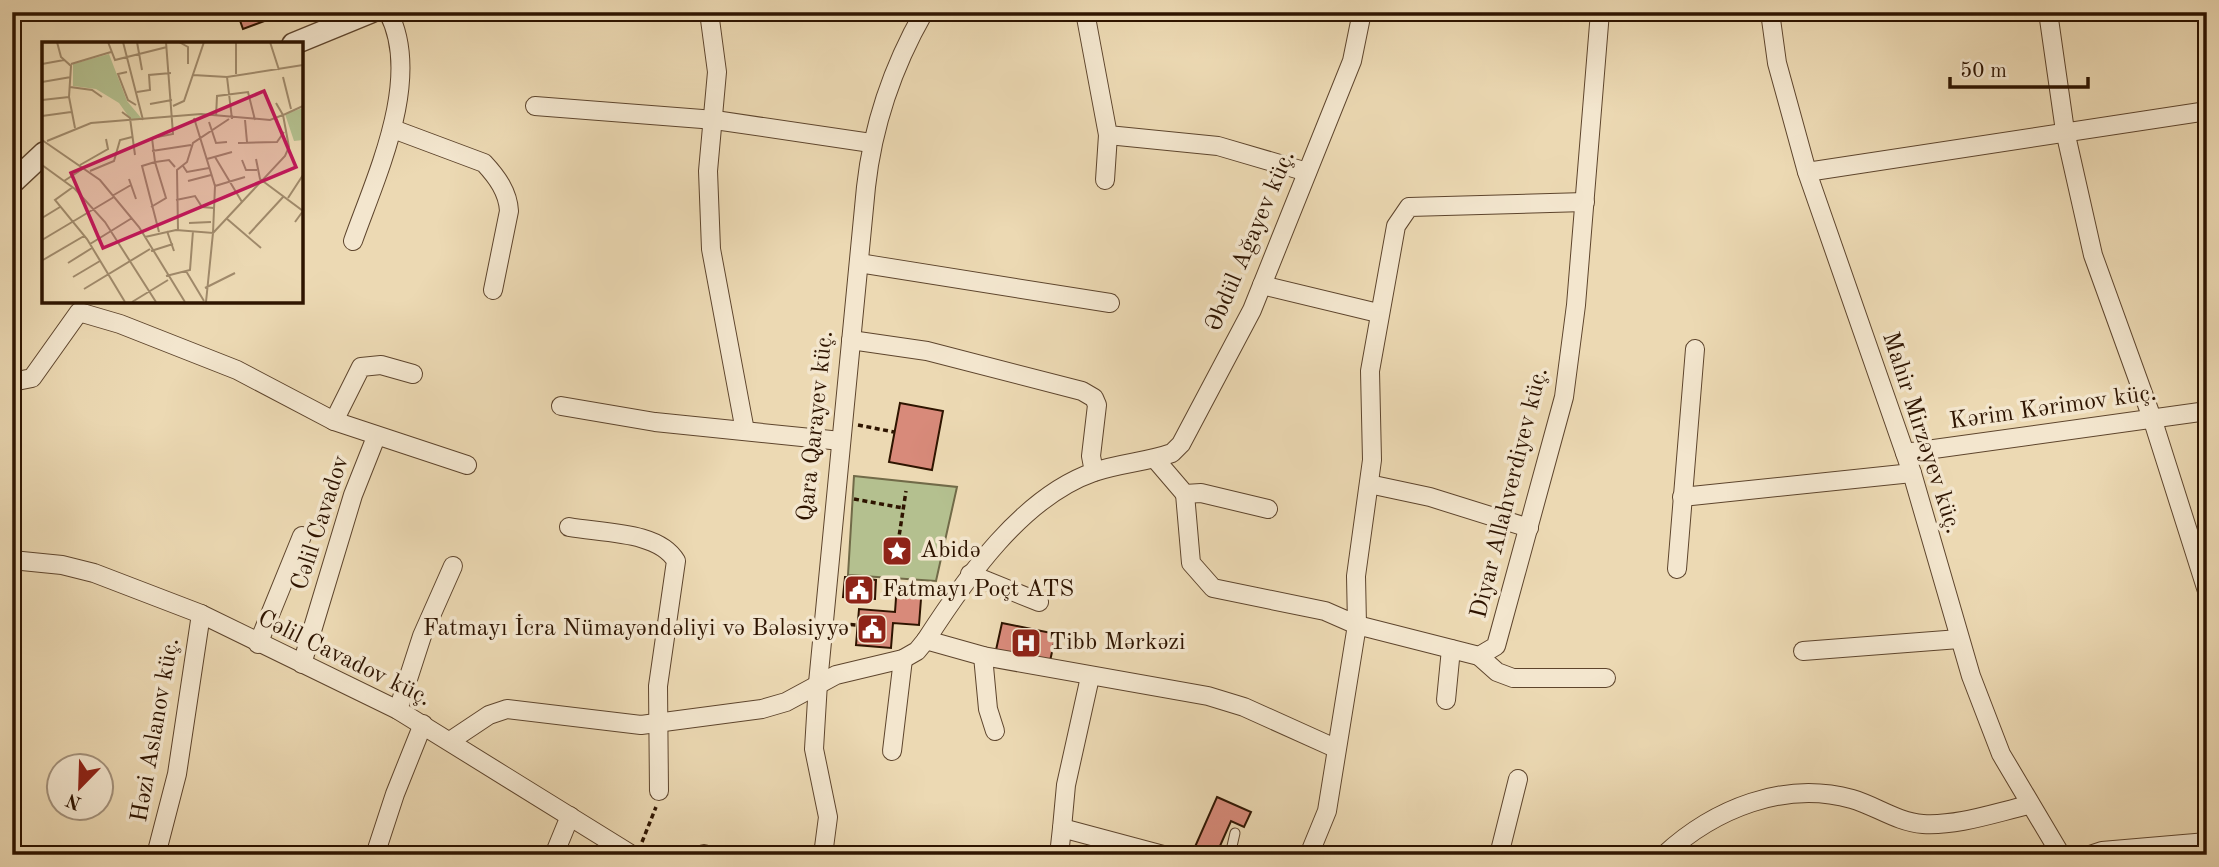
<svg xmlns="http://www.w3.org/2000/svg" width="2219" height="867" font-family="'Old Standard TT',serif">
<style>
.green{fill:#b4c08f;stroke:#716a48;stroke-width:2}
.building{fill:#d88a7a;stroke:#2e1400;stroke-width:2}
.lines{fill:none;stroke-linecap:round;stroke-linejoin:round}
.service-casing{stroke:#5e452d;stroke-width:11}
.minor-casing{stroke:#5e452d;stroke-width:20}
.tertiary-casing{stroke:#5e452d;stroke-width:24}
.path{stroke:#2e1400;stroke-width:3.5;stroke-dasharray:5 3.5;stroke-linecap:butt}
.service{stroke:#f3e6ce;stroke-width:9}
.minor{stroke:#f3e6ce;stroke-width:18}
.tertiary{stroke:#f3e6ce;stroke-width:21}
.labels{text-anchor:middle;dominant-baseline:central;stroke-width:7;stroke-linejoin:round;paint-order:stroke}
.street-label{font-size:24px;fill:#2e1400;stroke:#f3e6ce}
.poi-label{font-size:24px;fill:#2e1400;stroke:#f3e6ce;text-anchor:start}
.inset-road{fill:none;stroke:#a08a6b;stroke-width:2}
.view{fill:#c2185b;fill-opacity:0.15;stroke:#c2185b;stroke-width:3.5}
.inset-edge{fill:none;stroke:#2e1400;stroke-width:3.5}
</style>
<rect width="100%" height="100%" fill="#ecd9b3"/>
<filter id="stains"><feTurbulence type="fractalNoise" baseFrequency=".00286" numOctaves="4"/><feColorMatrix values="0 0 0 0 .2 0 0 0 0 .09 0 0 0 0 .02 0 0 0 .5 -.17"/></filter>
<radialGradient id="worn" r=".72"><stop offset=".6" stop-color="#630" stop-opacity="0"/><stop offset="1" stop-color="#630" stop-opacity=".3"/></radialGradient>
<!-- green -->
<path class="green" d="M 854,476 L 957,487 L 936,581 L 848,575 Z"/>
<!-- building -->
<g class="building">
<path d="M 237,12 L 267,12 L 270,19 L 243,29 Z"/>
<path d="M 900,403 L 943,411 L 932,470 L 889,462 Z"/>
<path d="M 845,577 L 876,580 L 875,599 L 843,597 Z"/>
<path d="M 897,584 L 922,586 L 919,625 L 893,623 L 891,648 L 856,645 L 859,609 L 895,612 Z"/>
<path d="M 1002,623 L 1056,634 L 1050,661 L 996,650 Z"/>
<path d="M 1217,797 L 1251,812 L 1244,827 L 1231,821 L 1216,855 L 1206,855 L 1194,849 Z"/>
</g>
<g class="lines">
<!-- service casing -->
<g class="service-casing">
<path id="service" d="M 1230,855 L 1235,833"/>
</g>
<!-- minor casing -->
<g class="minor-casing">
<g id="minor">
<path d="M 709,12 L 717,72 L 708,171 L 711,249 L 745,431"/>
<path d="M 1085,12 L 1108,135 L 1218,146 L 1307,172"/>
<path d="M 1770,12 L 1777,63 L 1807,172 L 1912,473 L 1971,676 L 2001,754 L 2061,855"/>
<path d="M 2048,12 L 2065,131 L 2093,255 L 2153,421 L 2207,591"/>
<path d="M 535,106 L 715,120 L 871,143"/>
<path d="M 393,129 L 484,163 C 497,177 508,192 509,211 L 493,290"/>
<path d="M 1807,172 L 2207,111"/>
<path d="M 1105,180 L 1108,135"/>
<path d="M 353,241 C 376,176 423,78 388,12"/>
<path d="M 859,263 L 1110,303"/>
<path d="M 1262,285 L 1378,313"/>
<path d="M 851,340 L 927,351 L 1082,391 L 1094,398 L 1097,405 L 1091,456 L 1094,472"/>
<path d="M 12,382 L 32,378 L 79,312 L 120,324 L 237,370 L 334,421 L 467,465"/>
<path d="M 561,406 L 655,422 L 841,441"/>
<path d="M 334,421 L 361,367 L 381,365 L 413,374"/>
<path d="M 1905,453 L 2207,411"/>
<path d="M 1155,459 L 1185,494 L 1201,493 L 1268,509"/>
<path d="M 1369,484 L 1430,497 L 1529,528"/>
<path d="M 1185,494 L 1191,563 L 1213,588 L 1325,611 L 1357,625 L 1356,576 L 1372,460 L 1370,371 L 1396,226 L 1409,207 L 1585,202"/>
<path d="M 1682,497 L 1912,473"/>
<path d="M 569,527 C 601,533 659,531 676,561 L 658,686 L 659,791"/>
<path d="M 12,560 L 62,565 L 94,573 L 201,614 L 398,710 L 632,855"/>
<path d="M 1677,569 L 1695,349"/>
<path d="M 970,574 L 1039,602"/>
<path d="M 926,640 L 983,656 L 1208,696 L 1244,707 L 1335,748"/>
<path d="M 258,644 L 302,536"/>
<path d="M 1803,651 L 1959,639"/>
<path d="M 983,656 L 988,709 L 995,731"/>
<path d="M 1479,656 L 1497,672 L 1513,678 L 1606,678"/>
<path d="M 302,664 L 353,495 L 376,437"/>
<path d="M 1446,700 L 1451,649"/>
<path d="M 398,710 L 422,636 L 453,566"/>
<path d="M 450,741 L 489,715 L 507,709 L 641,725 L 762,709 L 786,702 L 836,675 L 903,659 L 917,651 L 926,640 C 966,578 1022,497 1094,472 C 1120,463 1147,462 1172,453 L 1181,444 L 1252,310 L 1352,61 L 1362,12"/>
<path d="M 892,751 L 903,659"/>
<path d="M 1062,828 L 1066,785 L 1090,677"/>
<path d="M 156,855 L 177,774 L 201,614"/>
<path d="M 375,855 L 395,794 L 423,724"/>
<path d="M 554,855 L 570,816"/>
<path d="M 704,855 L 704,854"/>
<path d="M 823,855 L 828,817 L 814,749 L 818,683 L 866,187 C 873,124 892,68 924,12"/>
<path d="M 1059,855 L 1062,828 L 1163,855"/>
<path d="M 1309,855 L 1327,811 L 1357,625 L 1479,656 L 1496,646 L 1564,397 L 1576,305 L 1600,12"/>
<path d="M 1499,855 L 1518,779"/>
<path d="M 1664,855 C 1714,809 1784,780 1852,799 C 1876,806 1897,822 1923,824 C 1958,826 1994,813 2029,805"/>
<path d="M 2090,855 L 2102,851 L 2207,842"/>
</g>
</g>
<!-- tertiary casing -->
<g class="tertiary-casing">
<g id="tertiary">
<path d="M 293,44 L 371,12"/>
<path d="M 12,183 L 44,153"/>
</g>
</g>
<!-- path -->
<g class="path">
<path d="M 858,425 L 894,432"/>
<path d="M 854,499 L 903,508"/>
<path d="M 898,543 L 906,491"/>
<path d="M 842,624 L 857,625"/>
<path d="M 642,842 L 656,807"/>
</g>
<!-- service -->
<use href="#service" class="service"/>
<!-- minor -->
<use href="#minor" class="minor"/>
<!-- tertiary -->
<use href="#tertiary" class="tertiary"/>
</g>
<!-- icons -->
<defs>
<g id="sight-square" transform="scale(1.575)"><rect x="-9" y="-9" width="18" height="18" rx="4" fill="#8f2418" stroke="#f3e6ce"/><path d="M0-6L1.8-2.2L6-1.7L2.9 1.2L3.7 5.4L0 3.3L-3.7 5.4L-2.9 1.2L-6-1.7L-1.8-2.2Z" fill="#fff"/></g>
<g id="civic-square" transform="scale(1.575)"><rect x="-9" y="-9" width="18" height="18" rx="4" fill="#8f2418" stroke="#f3e6ce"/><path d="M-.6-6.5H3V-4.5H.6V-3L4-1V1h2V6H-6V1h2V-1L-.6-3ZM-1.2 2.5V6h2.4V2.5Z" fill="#fff"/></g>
<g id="hospital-square" transform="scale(1.575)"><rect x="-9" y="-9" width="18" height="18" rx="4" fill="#8f2418" stroke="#f3e6ce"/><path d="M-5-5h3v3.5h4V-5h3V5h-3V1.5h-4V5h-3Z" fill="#fff"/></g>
</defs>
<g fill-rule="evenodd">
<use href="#sight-square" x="897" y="551"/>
<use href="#civic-square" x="859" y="590"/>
<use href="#civic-square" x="872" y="629"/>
<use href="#hospital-square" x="1026" y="643"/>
</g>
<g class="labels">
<!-- street labels -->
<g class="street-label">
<text transform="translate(1251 241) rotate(-67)">Əbdül Ağayev küç.</text>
<text transform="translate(2053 408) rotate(-8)">Kərim Kərimov küç.</text>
<text transform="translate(816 426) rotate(-84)">Qara Qarayev küç.</text>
<text transform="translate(1921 433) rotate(72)">Mahir Mirzəyev küç.</text>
<text transform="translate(1510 493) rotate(-76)">Diyar Allahverdiyev küç.</text>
<text transform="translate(321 523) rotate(-72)">Cəlil Cavadov</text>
<text transform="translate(344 659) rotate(26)">Cəlil Cavadov küç.</text>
<text transform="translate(156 730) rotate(-80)">Həzi Aslanov küç.</text>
</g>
<!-- poi labels -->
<g class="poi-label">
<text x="920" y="551">Abidə</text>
<text x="882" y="590">Fatmayı Poçt ATS</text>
<text x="849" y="629" text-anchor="end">Fatmayı İcra Nümayəndəliyi və Bələsiyyə</text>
<text x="1049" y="643">Tibb Mərkəzi</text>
</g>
</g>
<!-- overview -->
<g transform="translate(42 42)">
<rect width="261" height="261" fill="#ecd9b3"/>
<path d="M 67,12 L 85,59 L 100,77 L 89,78 L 77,61 L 54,47 L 31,44 L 31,22 ZM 261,66 L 261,98 L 252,99 L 243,72 Z" fill="#b4c08f"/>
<path class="inset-road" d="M 15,0 L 19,15 L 29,24 L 27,55 L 33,86M 66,0 L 73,18 L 125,5M 81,0 L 101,78M 95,0 L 100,28M 137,0 L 146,5 L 146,22M 194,0 L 194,32M 228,0 L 237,28M 0,22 L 22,18M 29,22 L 69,10M 85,30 L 76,32 L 86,58 L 94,63M 151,33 L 185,35 L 261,23M 185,35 L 190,77M 241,35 L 249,67M 0,40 L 29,35M 28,45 L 50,48 L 60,55M 95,50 L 108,48 L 107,33 L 129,31M 0,58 L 27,55M 108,62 L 130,58M 131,64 L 142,59 L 162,0M 80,70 L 88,76 L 93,113M 0,74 L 29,70M 174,75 L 175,54 L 206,50 L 213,78M 203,78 L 205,100M 167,80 L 174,101 L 185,100M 0,98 L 58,138 L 97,185 L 143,260M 5,99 L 49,81 L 159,72 L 228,78 L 241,73 L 234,61M 196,101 L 235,100 L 242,90M 110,109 L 149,103M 173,115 L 200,160M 165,117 L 190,110M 214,117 L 218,137 L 261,169 L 253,180M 200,118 L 204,128 L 215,128M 0,123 L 33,147 L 63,180 L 114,260M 38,123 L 66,107 L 64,97M 141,124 L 145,130 L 167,126M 48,129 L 72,119 L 78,98 L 90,95M 87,137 L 94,157M 22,139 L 42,126M 146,139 L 169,133M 173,144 L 203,135M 31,145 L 13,158 L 45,197 L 83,260M 70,154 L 89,143M 246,156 L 261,133M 134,158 L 153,154 L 160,165 L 172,166M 109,165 L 124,156 L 113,120 L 127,118 L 133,125M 0,176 L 18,165M 184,176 L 219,206M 147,181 L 169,180M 136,188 L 135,128 L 145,120 L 151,101 L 187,77M 125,189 L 132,209M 117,190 L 100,124 L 113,120 L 110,96 L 131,92 L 124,0M 207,192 L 242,154M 103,195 L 134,188 L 171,191 L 173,144 L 152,76M 0,198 L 72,155M 48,202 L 90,176M 109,209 L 131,202M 1,218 L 42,194M 26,221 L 50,206M 144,229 L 162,259M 124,234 L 148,228 L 151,189M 31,235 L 58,219M 163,246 L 193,231M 42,247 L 108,207M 90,260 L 126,238M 164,260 L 171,191 L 243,114 L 247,105 L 241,73 L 261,64"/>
<path class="view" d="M 222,49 L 254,125 L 61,206 L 29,131 Z"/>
<rect width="261" height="261" class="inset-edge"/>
</g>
<!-- margin -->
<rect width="2219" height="867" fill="none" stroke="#ecd9b3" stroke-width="42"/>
<rect x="14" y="14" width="2191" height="839" fill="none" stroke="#2e1400" stroke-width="3.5"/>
<rect x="21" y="21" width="2177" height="825" fill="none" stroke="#2e1400" stroke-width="2"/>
<!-- north arrow -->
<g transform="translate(80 787) rotate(203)"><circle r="33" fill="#f3e6ce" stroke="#a4927c" stroke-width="2"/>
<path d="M0-5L12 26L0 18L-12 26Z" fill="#8f2418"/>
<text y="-10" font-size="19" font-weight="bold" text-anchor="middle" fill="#2e1400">N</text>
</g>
<!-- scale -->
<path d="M1950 77v10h138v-10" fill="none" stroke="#2e1400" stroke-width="3.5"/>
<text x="1960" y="77" font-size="21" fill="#2e1400" stroke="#f3e6ce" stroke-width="5" paint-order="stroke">50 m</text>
<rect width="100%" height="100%" filter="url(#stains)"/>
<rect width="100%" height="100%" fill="url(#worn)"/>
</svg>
